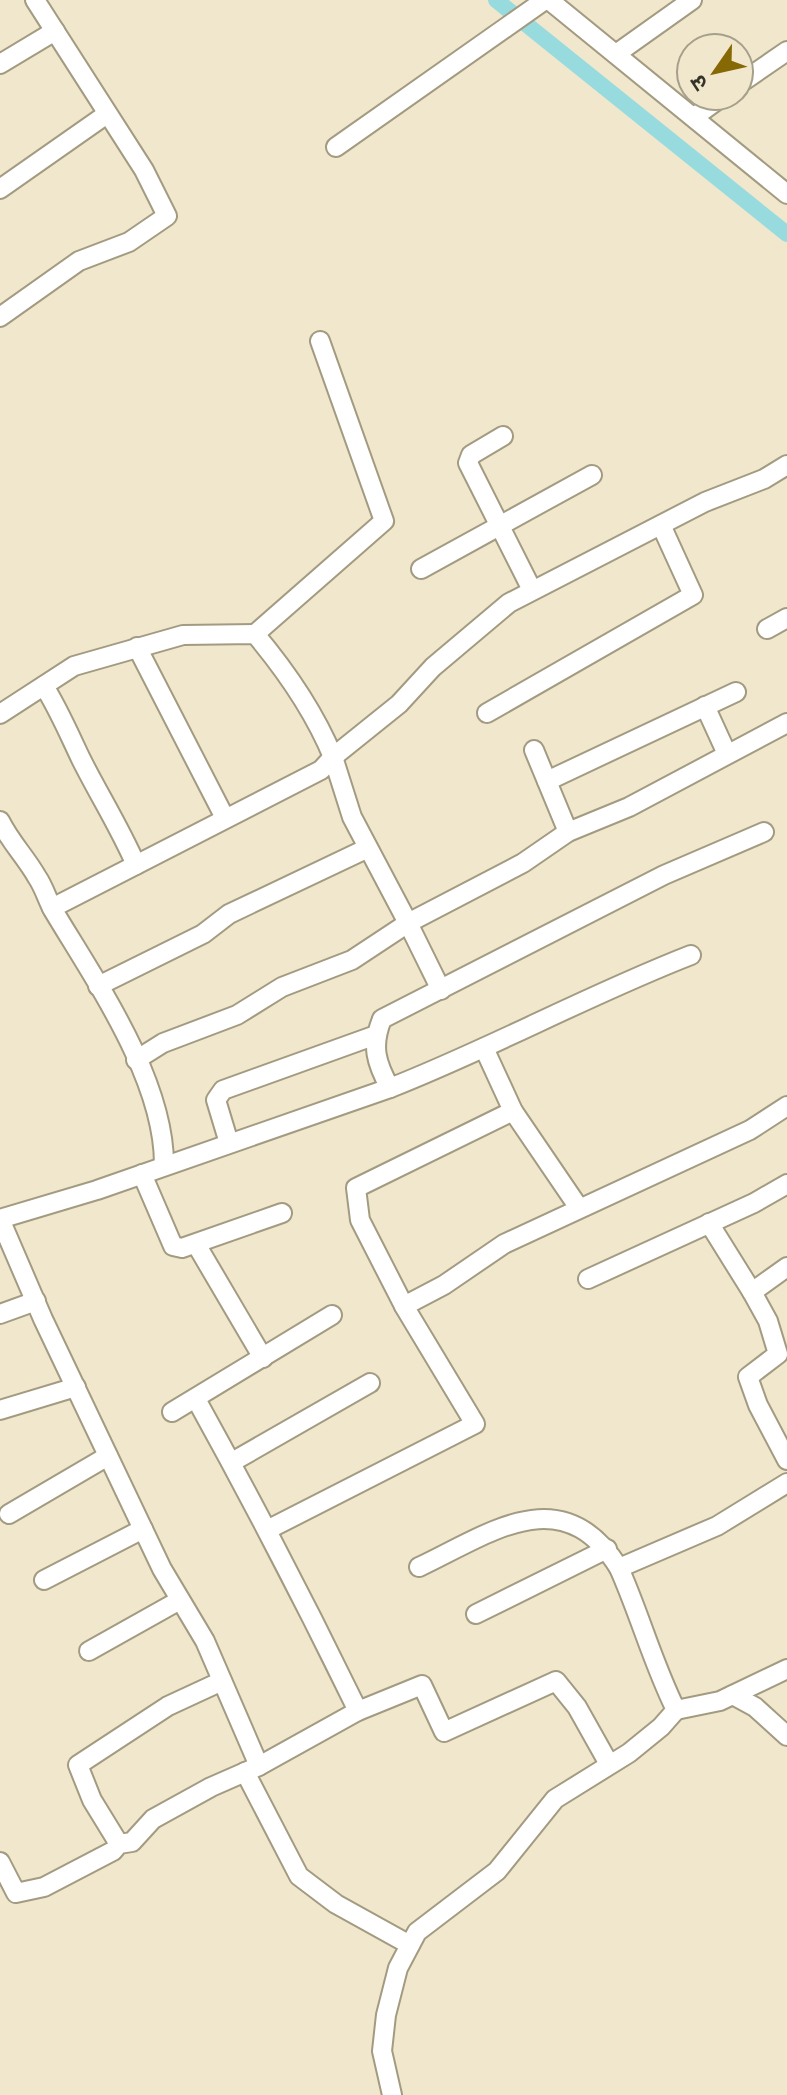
<svg xmlns="http://www.w3.org/2000/svg" width="787" height="2095" font-family="'Exo 2','Noto Sans Devanagari',sans-serif">
<style>
.lines{fill:none;stroke-linecap:round;stroke-linejoin:round}
.canal{stroke:#98dbdf;stroke-width:16}
.minor-casing{stroke:#a39b81;stroke-width:22}
.minor{stroke:#fff;stroke-width:18}
</style>
<rect width="100%" height="100%" fill="#f0e7cc"/>
<g class="lines">
<!-- canal -->
<path class="canal" d="M 496,0 L 787,234"/>
<!-- minor casing -->
<g class="minor-casing">
<g id="minor">
<path d="M 549,0 L 787,194"/>
<path d="M 616,54 L 692,0"/>
<path d="M 0,64 L 55,31"/>
<path d="M 739,84 L 787,51"/>
<path d="M 694,117 L 723,96"/>
<path d="M 336,147 L 545,0"/>
<path d="M 0,189 L 107,114"/>
<path d="M 0,317 L 79,261 L 129,242 L 167,216 L 144,170 L 35,0"/>
<path d="M 503,436 L 471,455 L 468,463 L 531,588"/>
<path d="M 421,569 L 592,475"/>
<path d="M 767,629 L 787,618"/>
<path d="M 255,634 L 384,521 L 320,341"/>
<path d="M 137,647 L 225,818"/>
<path d="M 44,686 C 59,710 69,734 81,759 C 99,795 120,828 136,865"/>
<path d="M 705,706 L 727,754"/>
<path d="M 487,713 L 693,595 L 661,525"/>
<path d="M 0,714 L 74,666 L 183,635 L 255,634 C 287,672 314,711 333,757 L 399,704 L 433,667 L 509,603 L 705,502 L 764,479 L 787,465"/>
<path d="M 534,750 L 568,832"/>
<path d="M 333,757 L 352,817 L 408,923 L 523,863 L 568,832 L 629,807 L 787,723"/>
<path d="M 547,781 L 736,692"/>
<path d="M 0,821 C 11,843 25,856 37,877 C 44,887 47,899 53,910 C 96,982 165,1080 164,1166"/>
<path d="M 52,908 L 321,770 L 333,757"/>
<path d="M 691,955 C 588,995 492,1048 390,1088 C 376,1063 371,1046 382,1019 L 664,875 L 764,832"/>
<path d="M 98,986 L 203,934 L 229,914 L 368,848"/>
<path d="M 484,1048 L 513,1111 L 579,1208"/>
<path d="M 136,1060 L 163,1043 L 237,1015 L 282,987 L 352,960 L 408,923 L 441,990"/>
<path d="M 229,1143 L 216,1100 L 223,1090 L 376,1035"/>
<path d="M 142,1174 L 173,1246 L 182,1248 L 282,1213"/>
<path d="M 709,1223 L 752,1292"/>
<path d="M 196,1244 L 263,1358"/>
<path d="M 787,1267 L 752,1292 L 768,1321 L 778,1354 L 748,1377 L 758,1405 L 787,1460"/>
<path d="M 588,1279 L 754,1203 L 787,1184"/>
<path d="M 404,1306 L 360,1220 L 356,1188 L 513,1111"/>
<path d="M 0,1314 L 36,1301"/>
<path d="M 196,1399 C 253,1502 307,1606 358,1711"/>
<path d="M 0,1410 L 76,1387"/>
<path d="M 172,1412 L 332,1315"/>
<path d="M 232,1462 L 370,1383"/>
<path d="M 9,1514 L 108,1456"/>
<path d="M 269,1529 L 475,1424 L 404,1306 L 444,1285 L 504,1244 L 750,1130 L 787,1106"/>
<path d="M 419,1567 C 491,1533 562,1478 619,1568"/>
<path d="M 44,1580 L 143,1529"/>
<path d="M 476,1614 L 607,1549"/>
<path d="M 89,1651 L 180,1600"/>
<path d="M 733,1695 L 755,1707 L 787,1736"/>
<path d="M 676,1710 L 720,1701 L 787,1669"/>
<path d="M 259,1766 L 358,1711 L 422,1685 L 444,1732 L 556,1681 L 577,1707 L 609,1764"/>
<path d="M 245,1772 L 299,1876 L 336,1904 L 410,1945"/>
<path d="M 119,1844 L 92,1800 L 78,1765 L 168,1706 L 222,1681"/>
<path d="M 0,1862 L 16,1893 L 44,1887 L 113,1851 L 119,1844 L 132,1842 L 153,1819 L 211,1787 L 259,1766 L 205,1641 L 162,1569 L 43,1319 L 0,1219 L 97,1190 L 390,1088"/>
<path d="M 392,2095 L 382,2051 L 386,2015 L 398,1968 L 417,1932 L 497,1871 L 555,1799 L 629,1753 L 661,1727 L 676,1710 C 653,1664 640,1615 619,1568 L 717,1526 L 787,1483"/>
</g>
</g>
<!-- minor -->
<use href="#minor" class="minor"/>
</g>
<!-- north arrow -->
<g transform="translate(715 72) rotate(236)"><circle r="38" fill="#f0e7cc" stroke="#a69f8a" stroke-width="2"/>
<path d="M0-6L14 30L0 20L-14 30Z" fill="#866904"/>
<text y="-12" font-size="22" font-weight="bold" text-anchor="middle" fill="#363328">उ</text>
</g>
</svg>
